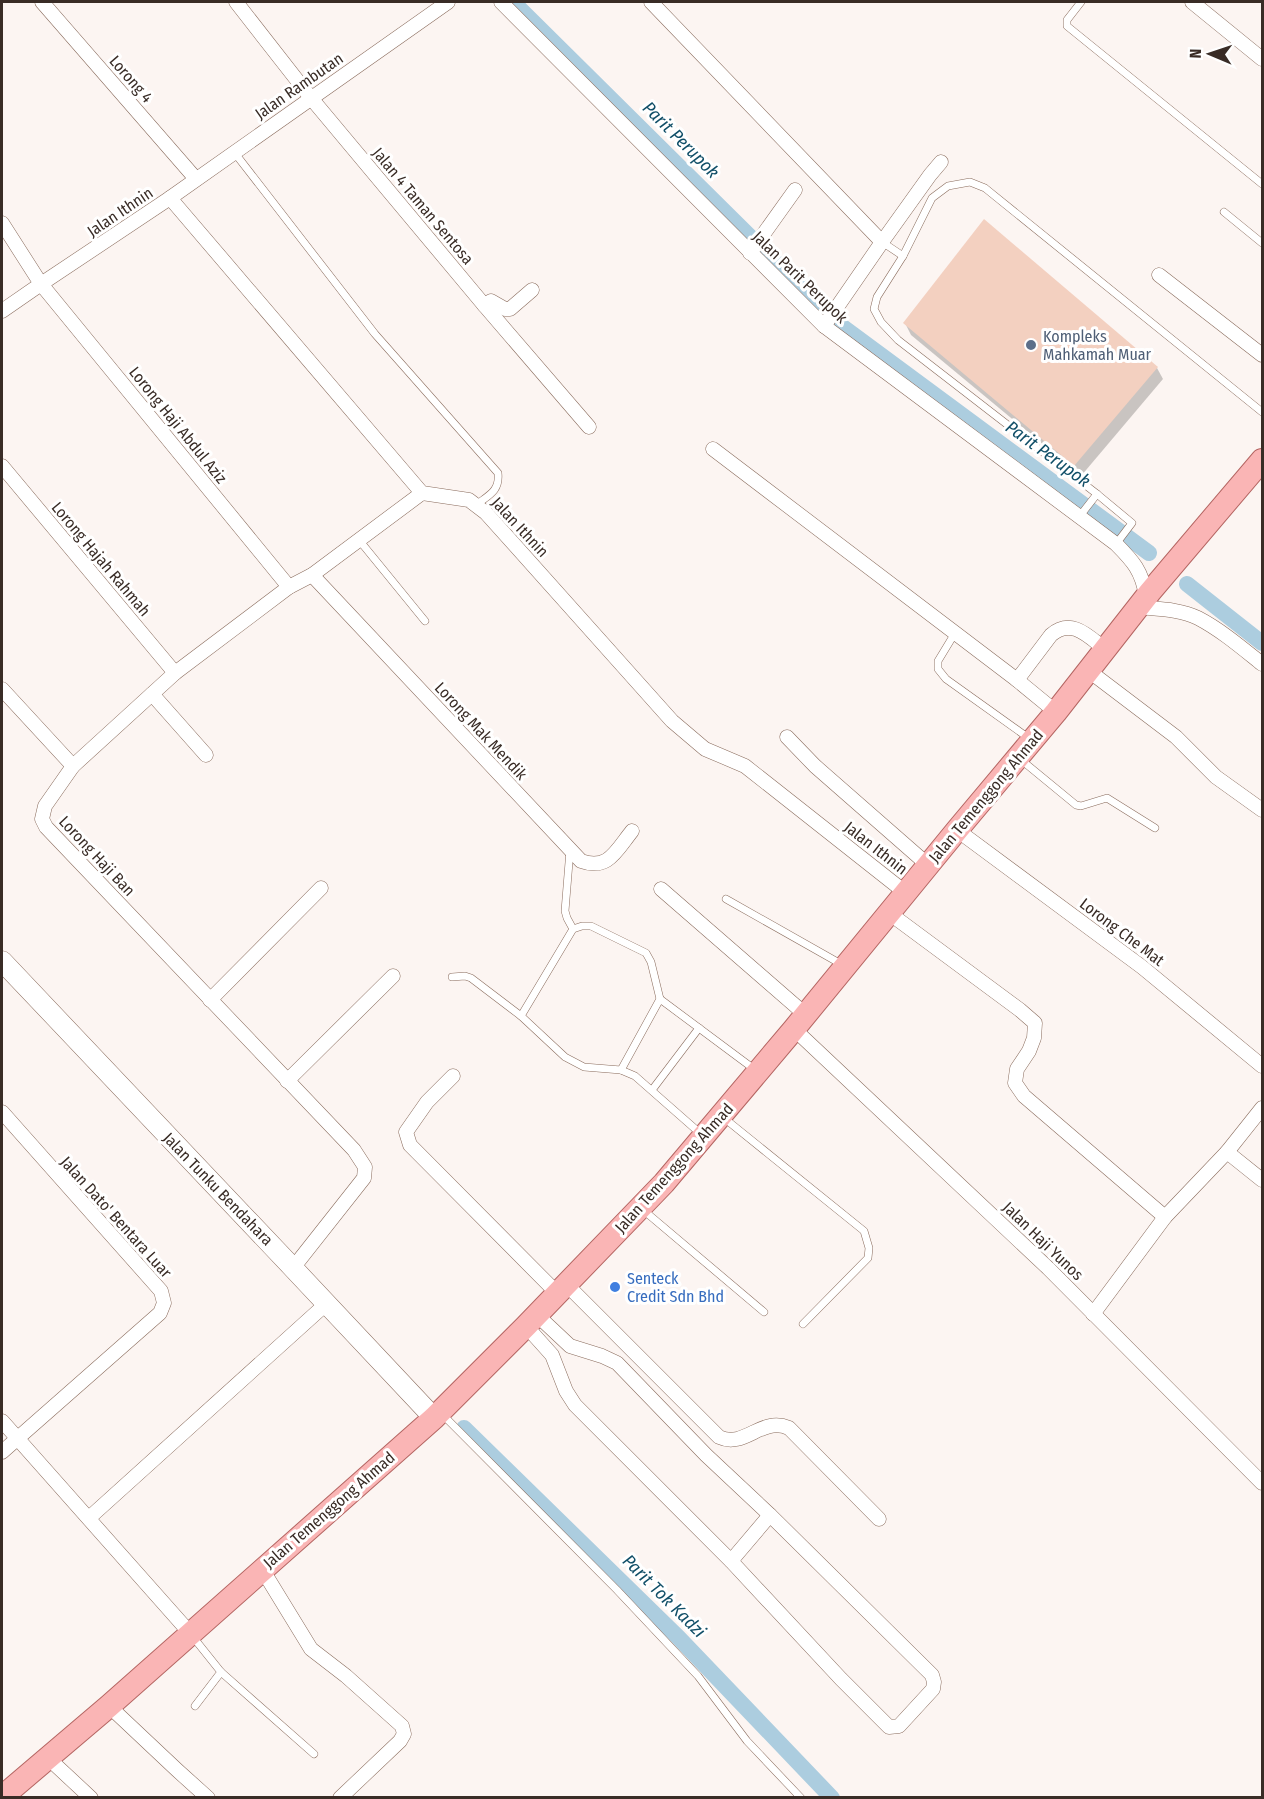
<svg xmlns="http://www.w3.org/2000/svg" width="1264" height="1799" font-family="'Fira Sans Condensed',sans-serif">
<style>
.shadow{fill:#0003}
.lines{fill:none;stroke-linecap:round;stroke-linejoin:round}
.canal{stroke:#accddf;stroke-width:16}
.building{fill:#f3d0c0}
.lane-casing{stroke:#8a6c5d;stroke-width:8}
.street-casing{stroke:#8a6c5d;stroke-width:15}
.secondary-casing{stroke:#8a6c5d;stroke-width:21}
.primary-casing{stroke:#b46562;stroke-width:24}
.lane{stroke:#fff;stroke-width:7}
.street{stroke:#fff;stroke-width:14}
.secondary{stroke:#fff;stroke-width:20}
.primary{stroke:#fab5b5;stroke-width:22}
.service-dot{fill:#5c6f8a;stroke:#fff;stroke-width:2}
.shop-dot{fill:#3f7fe0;stroke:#fff;stroke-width:2}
.labels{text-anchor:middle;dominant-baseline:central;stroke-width:6;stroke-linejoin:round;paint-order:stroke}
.street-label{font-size:16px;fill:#392c26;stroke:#fff}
.service-label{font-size:16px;fill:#4e5e75;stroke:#fff;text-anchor:start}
.shop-label{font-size:16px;fill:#366cbe;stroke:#fff;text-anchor:start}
.water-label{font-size:18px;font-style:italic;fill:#114f68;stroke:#fff}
</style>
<rect width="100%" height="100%" fill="#fcf5f2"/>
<!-- shadow -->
<path class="shadow" d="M 905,323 L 1157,368 L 1163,379 L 1081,476 L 911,335 Z"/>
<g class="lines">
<!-- canal -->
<g class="canal">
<path d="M 513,2 L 821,307"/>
<path d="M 836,322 L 1149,553"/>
<path d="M 1187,584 L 1262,643"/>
<path d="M 464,1428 L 679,1638 L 832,1798"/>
</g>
</g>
<!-- building -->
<path class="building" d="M 984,219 L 1158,367 L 1074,466 L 903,323 Z"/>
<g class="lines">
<!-- lane casing -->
<g class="lane-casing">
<g id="lane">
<path d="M 1081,2 L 1067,20 L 1067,26 L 1262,184"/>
<path d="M 234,152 L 375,334 L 498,473 C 500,491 489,495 476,505"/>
<path d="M 1224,212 L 1262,243"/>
<path d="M 882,242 L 903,256 L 932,198 L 948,186 L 970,182 L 985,188 L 1262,412"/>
<path d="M 903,256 L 877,297 L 874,309 L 881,322 L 898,340 L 1097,494 L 1132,523 L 1116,544"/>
<path d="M 1079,517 L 1097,494"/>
<path d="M 359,540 L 425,621"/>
<path d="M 955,633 L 938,661 L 938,669 L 946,679 L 1030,739"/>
<path d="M 1020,759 L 1076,805 L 1081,806 L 1107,798 L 1155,828"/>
<path d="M 570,850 L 565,911 L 567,918 L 573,929"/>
<path d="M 726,899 L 841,964"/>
<path d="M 452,977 L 465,976 L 471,978 L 521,1016 L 565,1057 L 584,1067 L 621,1070 L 635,1076 L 701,1134"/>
<path d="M 660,999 L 754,1069"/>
<path d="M 521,1016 L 573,929 L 582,926 L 591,926 L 646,953 L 651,962 L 660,999 L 621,1070"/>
<path d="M 652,1090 L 699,1028"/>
<path d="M 724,1118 L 864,1231 L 869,1248 L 868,1258 L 803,1324"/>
<path d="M 642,1209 L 764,1312"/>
<path d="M 442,1414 L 617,1590 L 698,1676 L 747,1741 L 801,1798"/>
<path d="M 193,1637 L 221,1672 L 195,1706"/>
<path d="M 221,1672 L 314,1754"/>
</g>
</g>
<!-- street casing -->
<g class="street-casing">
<g id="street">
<path d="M 42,2 L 196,179"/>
<path d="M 236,2 L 311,98 L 484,305 L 589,427"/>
<path d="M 501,2 L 824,326 L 1116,544 C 1133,561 1142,571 1146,596"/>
<path d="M 651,2 L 882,242 L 824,326"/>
<path d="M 1192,2 L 1262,59"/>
<path d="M 170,198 L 448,2"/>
<path d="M 2,223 L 41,284 L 2,311"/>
<path d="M 882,242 L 930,175 L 941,162"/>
<path d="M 750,253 L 795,190"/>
<path d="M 1159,275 L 1262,355"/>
<path d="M 484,305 L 491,301 L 505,309 L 510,309 L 532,290"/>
<path d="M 713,449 L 1017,680 L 1056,712"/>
<path d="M 2,466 L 175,673"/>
<path d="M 312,575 L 581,861 C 608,871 616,851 632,831"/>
<path d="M 289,587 L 41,284 L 170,198 L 422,493 L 469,500 L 486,513 L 672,721 L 705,749 L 745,766 L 906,893"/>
<path d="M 1138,607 C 1157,609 1180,609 1198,618 C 1221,630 1242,648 1262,664"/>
<path d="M 1089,671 L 1176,737 L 1216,777 L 1262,810"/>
<path d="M 1017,680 L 1051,635 C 1072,617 1089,637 1106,650"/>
<path d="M 2,689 L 73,766"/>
<path d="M 152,694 L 206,755"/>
<path d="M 787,737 L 815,766 L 928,865"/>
<path d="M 957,830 L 1142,967 L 1262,1066"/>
<path d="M 661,889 L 806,1015"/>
<path d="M 889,913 L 1020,1010 L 1035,1023 L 1034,1038 L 1029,1051 L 1017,1069 L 1015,1083 L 1024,1096 L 1165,1217"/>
<path d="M 210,1000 L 321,888"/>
<path d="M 794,1029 L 1048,1268 L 1262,1483"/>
<path d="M 453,1076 L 427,1102 L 406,1132 L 410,1145 L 558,1294"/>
<path d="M 287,1081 L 393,976"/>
<path d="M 2,1112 L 161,1291 L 164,1303 L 160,1313 L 2,1452"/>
<path d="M 1227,1152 L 1262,1180"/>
<path d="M 293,1268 L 364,1178 L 365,1167 L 354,1150 L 46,827 L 42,819 L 45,806 L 73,766 L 175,673 L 289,587 L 312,575 L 422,493"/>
<path d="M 567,1285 L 719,1437 C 745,1449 761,1416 789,1428 L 879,1519"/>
<path d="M 1093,1314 L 1165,1217 L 1227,1152 L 1262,1108"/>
<path d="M 526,1326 L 552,1355 L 566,1391 L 575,1405 L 731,1561 L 841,1679 L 889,1727 L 899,1726 L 933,1689 L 934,1682 L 932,1675 L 770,1515 L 706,1455 L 617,1363 L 602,1356 L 570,1346 L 537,1315"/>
<path d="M 2,1421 L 190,1633"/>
<path d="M 89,1518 L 326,1304"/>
<path d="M 731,1561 L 770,1515"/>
<path d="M 262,1569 L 311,1649 L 346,1676 L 402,1726 L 404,1734 L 400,1741 L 340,1798"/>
<path d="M 109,1706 L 177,1770 L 208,1798"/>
<path d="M 47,1757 L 91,1798"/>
</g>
</g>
<!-- secondary casing -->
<g class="secondary-casing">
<path id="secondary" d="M 2,961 L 293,1268 L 434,1418"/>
</g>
<!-- primary casing -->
<g class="primary-casing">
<path id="primary" d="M 2,1797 L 109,1706 L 434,1418 L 526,1326 L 664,1183 L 794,1029 L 957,830 L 1056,712 L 1150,592 L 1262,460"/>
</g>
<!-- lane -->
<use href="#lane" class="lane"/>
<!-- street -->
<use href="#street" class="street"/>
<!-- secondary -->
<use href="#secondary" class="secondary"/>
<!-- primary -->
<use href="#primary" class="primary"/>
</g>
<!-- markers -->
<circle class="service-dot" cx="1031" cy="345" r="6"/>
<circle class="shop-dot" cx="615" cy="1287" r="6"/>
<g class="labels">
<!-- street labels -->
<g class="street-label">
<text transform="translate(131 79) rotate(49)">Lorong 4</text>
<text transform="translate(299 86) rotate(-35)">Jalan Rambutan</text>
<text transform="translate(423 206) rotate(50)">Jalan 4 Taman Sentosa</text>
<text transform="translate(120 212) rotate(-34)">Jalan Ithnin</text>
<text transform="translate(800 277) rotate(44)">Jalan Parit Perupok</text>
<text transform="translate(178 425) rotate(51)">Lorong Haji Abdul Aziz</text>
<text transform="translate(520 527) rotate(47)">Jalan Ithnin</text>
<text transform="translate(101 559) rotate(50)">Lorong Hajah Rahmah</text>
<text transform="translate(481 731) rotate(47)">Lorong Mak Mendik</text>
<text transform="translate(986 796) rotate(-50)">Jalan Temenggong Ahmad</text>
<text transform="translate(876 848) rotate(38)">Jalan Ithnin</text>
<text transform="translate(97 856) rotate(47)">Lorong Haji Ban</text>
<text transform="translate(1122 932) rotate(37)">Lorong Che Mat</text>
<text transform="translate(674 1168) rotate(-48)">Jalan Temenggong Ahmad</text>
<text transform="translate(218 1189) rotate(46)">Jalan Tunku Bendahara</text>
<text transform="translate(116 1217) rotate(48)">Jalan Dato' Bentara Luar</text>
<text transform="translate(1043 1241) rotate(44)">Jalan Haji Yunos</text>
<text transform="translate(329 1510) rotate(-41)">Jalan Temenggong Ahmad</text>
</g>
<!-- service labels -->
<g class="service-label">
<text x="1043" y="336">Kompleks<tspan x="1043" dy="18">Mahkamah Muar</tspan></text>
</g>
<!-- shop labels -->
<g class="shop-label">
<text x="627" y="1278">Senteck<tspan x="627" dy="18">Credit Sdn Bhd</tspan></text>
</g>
<!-- water labels -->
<g class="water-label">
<text transform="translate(681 140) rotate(45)">Parit Perupok</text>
<text transform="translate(1048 454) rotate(36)">Parit Perupok</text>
<text transform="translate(664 1596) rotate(45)">Parit Tok Kadzi</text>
</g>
</g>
<!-- border -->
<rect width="1264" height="1799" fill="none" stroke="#392c26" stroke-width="6"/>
<!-- north arrow -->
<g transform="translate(1210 54) rotate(272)" stroke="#ffffff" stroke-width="4.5" paint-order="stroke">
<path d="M0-4.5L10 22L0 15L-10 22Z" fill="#392c26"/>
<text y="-9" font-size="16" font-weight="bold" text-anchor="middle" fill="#392c26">N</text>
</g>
</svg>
